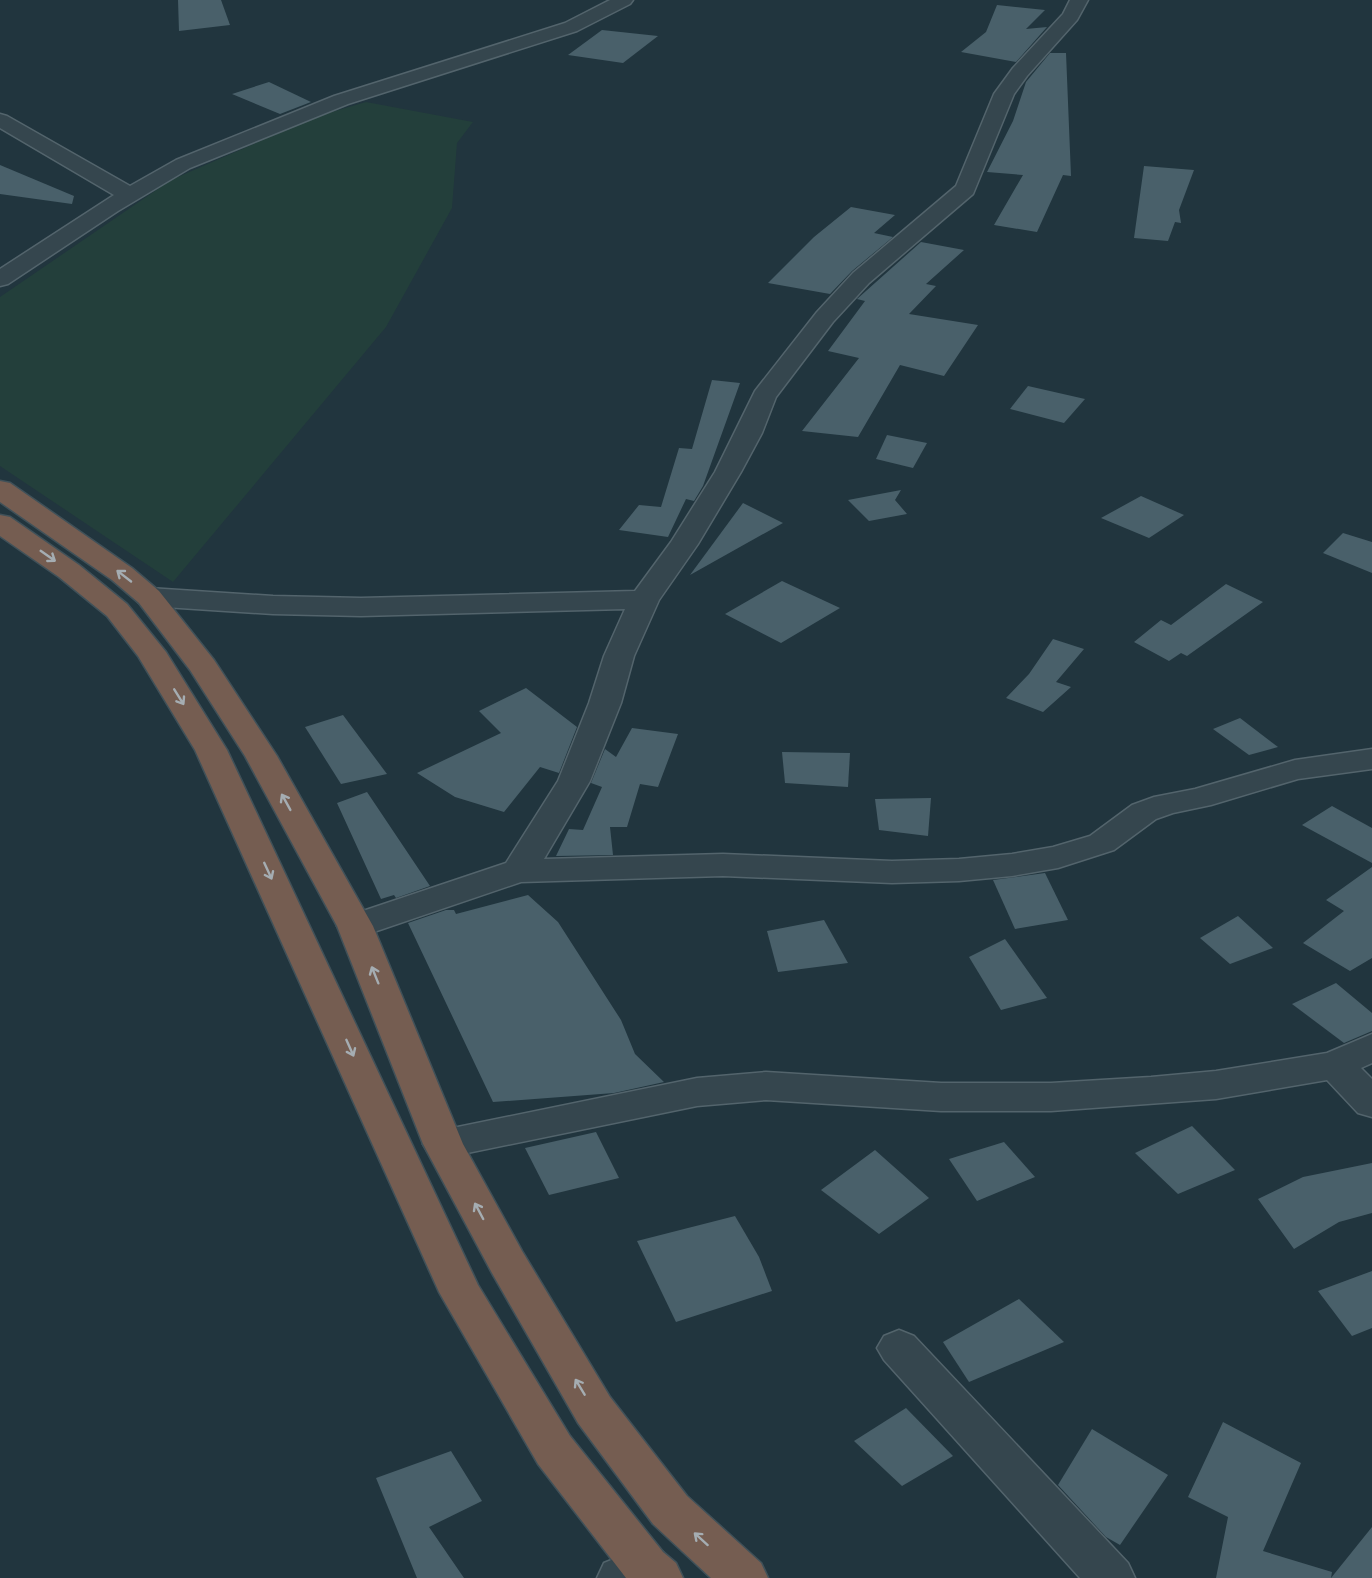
<svg xmlns="http://www.w3.org/2000/svg" width="1372" height="1578" font-family="Roboto,sans-serif">
<style>
.green{fill:#233f3b}
.building{fill:#49606a}
.lines{fill:none;stroke-linecap:round;stroke-linejoin:round}
.minor-casing{stroke:#53646c;stroke-width:3}
.highway-casing{stroke:#405159;stroke-width:3}
.minor{fill:#35464e;fill-rule:evenodd}
.highway{fill:#755d51;fill-rule:evenodd}
.oneway{stroke:#a5adb2}
</style>
<rect width="100%" height="100%" fill="#21353e"/>
<!-- green -->
<path class="green" d="M 366,102 L 473,122 L 457,143 L 452,208 L 386,327 L 173,582 L 0,466 L 0,297 L 171,180 L 318,116 Z"/>
<!-- building -->
<g class="building">
<path d="M 178,0 L 221,0 L 230,25 L 179,31 Z"/>
<path d="M 997,5 L 1045,10 L 1026,29 L 1047,27 L 1016,62 L 961,52 L 986,32 Z"/>
<path d="M 602,30 L 658,36 L 623,63 L 568,55 Z"/>
<path d="M 1050,53 L 1066,53 L 1071,176 L 1063,175 L 1037,232 L 994,225 L 1023,175 L 987,172 L 1013,121 L 1026,82 Z"/>
<path d="M 269,82 L 311,102 L 280,114 L 232,94 Z"/>
<path d="M 0,165 L 74,196 L 72,204 L 0,194 Z"/>
<path d="M 1144,166 L 1194,170 L 1179,210 L 1181,223 L 1175,222 L 1168,241 L 1134,238 Z"/>
<path d="M 851,207 L 895,215 L 874,233 L 893,237 L 852,271 L 830,294 L 768,283 L 814,237 Z"/>
<path d="M 921,242 L 964,250 L 926,284 L 936,286 L 909,314 L 978,325 L 944,376 L 900,365 L 858,437 L 802,431 L 859,358 L 828,351 L 865,301 L 857,299 Z"/>
<path d="M 712,380 L 740,383 L 703,486 L 694,501 L 686,499 L 668,537 L 619,530 L 639,505 L 661,507 L 679,448 L 692,449 Z"/>
<path d="M 1028,386 L 1085,399 L 1064,423 L 1010,409 Z"/>
<path d="M 887,435 L 927,443 L 913,468 L 876,459 Z"/>
<path d="M 901,490 L 895,500 L 907,514 L 869,521 L 848,500 Z"/>
<path d="M 1141,496 L 1184,515 L 1149,538 L 1101,518 Z"/>
<path d="M 743,503 L 783,523 L 690,575 Z"/>
<path d="M 1343,533 L 1372,542 L 1372,573 L 1323,553 Z"/>
<path d="M 782,581 L 840,608 L 781,643 L 725,614 Z"/>
<path d="M 1226,584 L 1263,602 L 1187,656 L 1181,653 L 1169,661 L 1134,642 L 1161,620 L 1171,625 Z"/>
<path d="M 1053,639 L 1084,649 L 1056,682 L 1071,687 L 1043,712 L 1006,698 L 1029,674 Z"/>
<path d="M 526,688 L 577,727 L 559,773 L 540,767 L 504,812 L 455,797 L 417,773 L 501,733 L 479,711 Z"/>
<path d="M 343,715 L 387,774 L 341,784 L 305,727 Z"/>
<path d="M 1240,718 L 1278,747 L 1249,755 L 1213,729 Z"/>
<path d="M 632,728 L 678,734 L 658,787 L 640,784 L 627,827 L 610,827 L 613,855 L 556,856 L 569,829 L 583,830 L 602,787 L 591,783 L 605,749 L 616,757 Z"/>
<path d="M 782,752 L 850,753 L 848,787 L 785,783 Z"/>
<path d="M 367,792 L 430,886 L 396,898 L 394,895 L 381,899 L 337,803 Z"/>
<path d="M 931,798 L 928,836 L 879,830 L 875,799 Z"/>
<path d="M 1332,806 L 1372,828 L 1372,863 L 1302,825 Z"/>
<path d="M 1372,867 L 1372,958 L 1350,971 L 1303,943 L 1344,911 L 1326,900 Z"/>
<path d="M 1045,873 L 1068,920 L 1015,929 L 993,880 Z"/>
<path d="M 528,895 L 558,922 L 621,1020 L 635,1054 L 664,1082 L 614,1093 L 493,1102 L 408,923 L 446,910 L 454,910 L 456,914 Z"/>
<path d="M 1238,916 L 1273,948 L 1230,964 L 1200,938 Z"/>
<path d="M 824,920 L 848,963 L 778,972 L 767,931 Z"/>
<path d="M 1005,939 L 1047,998 L 1001,1010 L 969,957 Z"/>
<path d="M 1336,983 L 1372,1013 L 1372,1031 L 1344,1043 L 1292,1004 Z"/>
<path d="M 1192,1126 L 1235,1170 L 1178,1194 L 1135,1153 Z"/>
<path d="M 596,1132 L 619,1178 L 549,1195 L 525,1148 Z"/>
<path d="M 1004,1142 L 1035,1177 L 977,1201 L 949,1159 Z"/>
<path d="M 875,1150 L 929,1198 L 879,1234 L 821,1190 Z"/>
<path d="M 1372,1163 L 1372,1213 L 1339,1222 L 1294,1249 L 1258,1199 L 1303,1177 Z"/>
<path d="M 735,1216 L 759,1257 L 772,1291 L 676,1322 L 637,1241 Z"/>
<path d="M 1372,1271 L 1372,1328 L 1352,1336 L 1318,1291 Z"/>
<path d="M 1019,1299 L 1064,1342 L 969,1382 L 943,1342 Z"/>
<path d="M 906,1408 L 953,1456 L 902,1486 L 854,1441 Z"/>
<path d="M 1223,1422 L 1301,1463 L 1263,1551 L 1332,1572 L 1331,1578 L 1216,1578 L 1228,1517 L 1188,1497 Z"/>
<path d="M 1092,1429 L 1168,1475 L 1120,1545 L 1106,1537 L 1058,1485 Z"/>
<path d="M 451,1451 L 482,1501 L 429,1527 L 464,1578 L 417,1578 L 376,1478 Z"/>
<path d="M 1372,1527 L 1372,1578 L 1331,1578 Z"/>
</g>
<g class="lines">
<!-- minor casing -->
<g class="minor-casing">
<g id="minor">
<path d="M 610,0 L 633,0 L 630,4 L 577,31 L 348,104 L 190,168 L 118,211 L 8,284 L 0,286 L 0,269 L 114,195 L 0,128 L 0,114 L 7,116 L 130,186 L 176,160 L 334,96 L 565,23 Z"/>
<path d="M 1070,0 L 1088,0 L 1077,20 L 1027,76 L 1014,94 L 973,194 L 869,283 L 833,322 L 776,397 L 762,433 L 741,472 L 698,544 L 659,600 L 634,656 L 621,703 L 590,781 L 544,859 L 723,854 L 892,861 L 959,859 L 1012,854 L 1053,847 L 1090,836 L 1132,805 L 1154,797 L 1195,789 L 1295,760 L 1372,749 L 1372,769 L 1298,779 L 1211,805 L 1173,813 L 1156,819 L 1114,850 L 1058,868 L 1012,876 L 959,881 L 892,883 L 723,876 L 521,882 L 368,934 L 355,938 L 342,934 L 337,926 L 342,918 L 506,863 L 558,781 L 589,703 L 604,656 L 625,609 L 361,616 L 273,614 L 149,606 L 139,603 L 134,597 L 139,591 L 149,588 L 273,596 L 361,598 L 635,591 L 671,542 L 715,472 L 755,391 L 817,312 L 853,273 L 956,186 L 994,94 L 1013,68 L 1063,14 Z"/>
<path d="M 1372,1034 L 1372,1063 L 1361,1068 L 1372,1079 L 1372,1117 L 1358,1113 L 1327,1080 L 1216,1099 L 1051,1111 L 941,1111 L 766,1100 L 697,1106 L 443,1158 L 429,1154 L 423,1144 L 429,1134 L 443,1130 L 697,1078 L 766,1072 L 941,1083 L 1051,1083 L 1151,1077 L 1216,1071 L 1327,1053 Z"/>
<path d="M 899,1330 L 914,1336 L 1128,1563 L 1135,1578 L 1080,1578 L 884,1360 L 877,1348 L 884,1336 Z"/>
<path d="M 646,1546 L 663,1552 L 670,1567 L 665,1578 L 597,1578 L 604,1563 Z"/>
</g>
</g>
<!-- highway casing -->
<g class="highway-casing">
<g id="highway">
<path d="M 0,481 L 10,483 L 132,568 L 159,591 L 214,660 L 277,756 L 373,926 L 463,1144 L 522,1251 L 610,1397 L 687,1496 L 761,1563 L 768,1578 L 711,1578 L 653,1524 L 578,1423 L 492,1273 L 423,1144 L 337,926 L 245,756 L 190,670 L 139,603 L 112,580 L 0,502 Z"/>
<path d="M 0,515 L 10,517 L 79,565 L 127,604 L 166,652 L 227,750 L 478,1285 L 570,1436 L 663,1552 L 676,1563 L 683,1578 L 626,1578 L 538,1464 L 439,1292 L 195,750 L 138,656 L 107,616 L 59,577 L 0,536 Z"/>
</g>
</g>
<!-- minor -->
<use href="#minor" class="minor"/>
<!-- highway -->
<use href="#highway" class="highway"/>
</g>
<!-- one-way arrows -->
<defs><path id="oneway-shaft" d="M-6 0H5M1.5-3L5.5 0L1.5 3" fill="none" stroke-width="1.6" stroke-linecap="round" stroke-linejoin="round" transform="scale(1.5)"/></defs>
<g class="oneway">
<use href="#oneway-shaft" transform="translate(48 556) rotate(35)"/>
<use href="#oneway-shaft" transform="translate(124 576) rotate(-142)"/>
<use href="#oneway-shaft" transform="translate(179 697) rotate(58)"/>
<use href="#oneway-shaft" transform="translate(286 802) rotate(-119)"/>
<use href="#oneway-shaft" transform="translate(268 871) rotate(65)"/>
<use href="#oneway-shaft" transform="translate(375 975) rotate(-112)"/>
<use href="#oneway-shaft" transform="translate(350 1048) rotate(66)"/>
<use href="#oneway-shaft" transform="translate(479 1211) rotate(-118)"/>
<use href="#oneway-shaft" transform="translate(580 1387) rotate(-121)"/>
<use href="#oneway-shaft" transform="translate(701 1539) rotate(-138)"/>
</g>
</svg>
